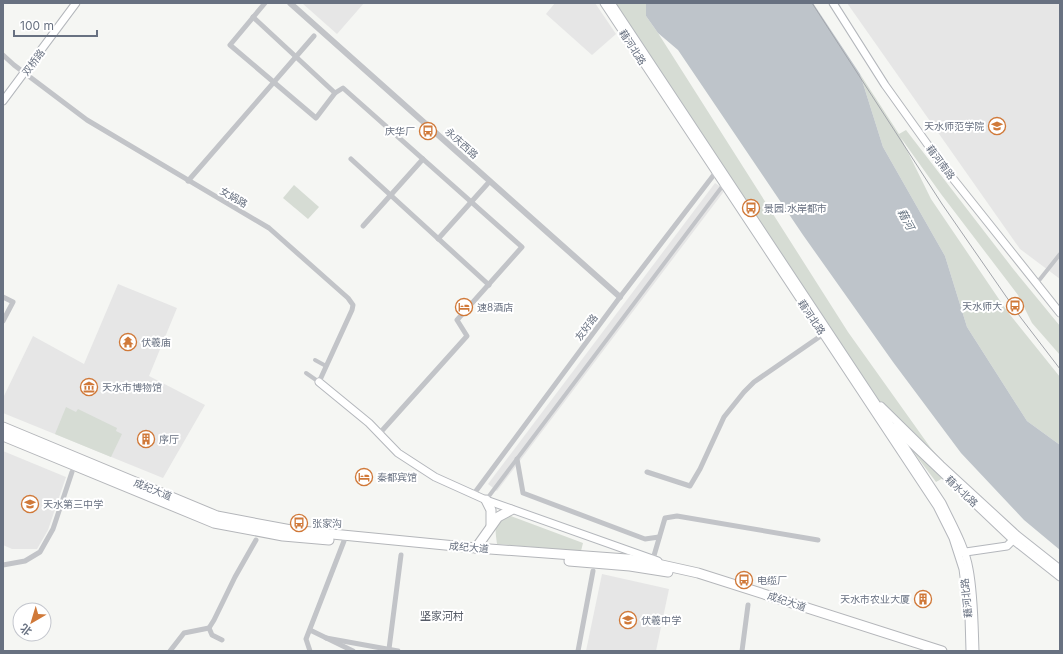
<svg xmlns="http://www.w3.org/2000/svg" width="1063" height="654" font-family="Inter,'Noto Sans SC',sans-serif">
<style>
.built{fill:#e6e6e6}
.green{fill:#d6dcd4}
.water{fill:#bec4ca}
.lines{fill:none;stroke-linecap:round;stroke-linejoin:round}
.secondary-casing{stroke:#b4b7bc;stroke-width:9}
.trunk-casing{stroke:#b4b6ba;stroke-width:11}
.pedestrian{stroke:#c2c4c8;stroke-width:4}
.minor{stroke:#c2c4c8;stroke-width:5}
.tertiary{stroke:#c2c4c8;stroke-width:6}
.secondary{stroke:#fff;stroke-width:7}
.trunk{stroke:#fff;stroke-width:9}
.tram{stroke:#a3a6ac;stroke-width:1}
.labels{text-anchor:middle;dominant-baseline:central;stroke-width:4;stroke-linejoin:round;paint-order:stroke}
.street-label{font-size:10px;fill:#687181;stroke:#fff}
.poi-label{font-size:10px;fill:#687181;stroke:#fff;text-anchor:start}
.water-label{font-size:11px;font-style:italic;fill:#697784;stroke:#fff}
.neighbourhood-label{font-size:11px;fill:#555b67;stroke:#fff}
</style>
<rect width="100%" height="100%" fill="#f5f6f3"/>
<!-- built -->
<g class="built">
<path d="M 302,3 L 364,3 L 337,34 Z"/>
<path d="M 555,3 L 595,3 L 616,34 L 592,55 L 546,14 Z"/>
<path d="M 847,3 L 1060,3 L 1060,279 L 1020,249 Z"/>
<path d="M 715,183 L 725,190 L 497,491 L 488,484 Z"/>
<path d="M 118,284 L 177,308 L 149,376 L 205,405 L 163,478 L 3,413 L 3,398 L 33,336 L 84,364 Z"/>
<path d="M 3,451 L 66,477 L 48,530 L 37,549 L 12,549 L 3,545 Z"/>
<path d="M 602,574 L 669,589 L 656,651 L 586,651 Z"/>
</g>
<!-- green -->
<g class="green">
<path d="M 615,3 L 646,3 L 646,16 L 658,33 L 848,332 L 930,447 L 952,473 L 936,482 L 894,426 L 709,150 Z"/>
<path d="M 860,74 L 899,134 L 906,130 L 1014,270 L 1060,326 L 1060,355 L 1032,323 L 1018,295 L 941,194 L 901,138 L 931,199 L 1007,311 L 1060,377 L 1060,445 L 1027,421 L 967,327 L 945,256 L 883,147 Z"/>
<path d="M 294,185 L 319,207 L 308,219 L 283,198 Z"/>
<path d="M 66,407 L 76,412 L 78,409 L 117,428 L 116,431 L 122,434 L 111,457 L 55,434 Z"/>
<path d="M 508,515 L 583,543 L 581,551 L 497,544 C 495,527 493,523 508,515 Z"/>
</g>
<!-- water -->
<path class="water" d="M 646,3 L 813,3 L 860,74 L 883,147 L 945,256 L 967,327 L 1027,421 L 1060,445 L 1060,550 L 1024,520 L 961,453 L 893,362 L 803,235 L 678,50 L 658,33 L 646,16 Z"/>
<g class="lines">
<!-- secondary casing -->
<g class="secondary-casing">
<g id="secondary">
<path d="M 604,3 L 937,506 L 953,538 L 963,569 L 969,616 L 970,651"/>
<path d="M 611,3 L 942,503 C 952,524 965,546 969,569 C 974,595 974,624 975,651"/>
<path d="M 833,3 L 885,85 L 943,166 L 1060,313"/>
<path d="M 3,101 L 76,3"/>
<path d="M 319,382 L 369,423 L 398,453 L 435,477 L 486,500 L 658,561"/>
<path d="M 881,406 L 941,465 L 1017,535 L 1060,569"/>
<path d="M 894,427 L 1013,540 L 1060,577"/>
<path d="M 959,553 L 1007,546 L 1016,537"/>
</g>
</g>
<!-- trunk casing -->
<g class="trunk-casing">
<g id="trunk">
<path d="M 3,427 L 217,516 L 291,530 L 476,548 L 627,559 L 653,563 L 698,573 L 942,651"/>
<path d="M 3,436 L 214,523 L 283,536 L 329,540"/>
<path d="M 486,500 L 491,510 L 491,525"/>
<path d="M 476,548 L 498,517 L 511,510"/>
<path d="M 569,561 L 630,566 L 668,572"/>
</g>
</g>
<!-- pedestrian -->
<g class="pedestrian">
<path d="M 1037,283 L 1060,254"/>
<path d="M 315,360 L 326,366"/>
<path d="M 306,373 L 319,382"/>
<path d="M 486,500 L 724,184"/>
</g>
<!-- minor -->
<g class="minor">
<path d="M 265,3 L 230,45 L 316,118 L 335,93"/>
<path d="M 253,17 L 335,93 L 343,88 L 522,247 L 457,320 L 467,336 L 379,434"/>
<path d="M 3,55 L 14,65 L 87,120 L 269,228 L 348,298 L 353,305 L 352,310 L 319,382"/>
<path d="M 351,159 L 489,285"/>
<path d="M 188,181 L 314,36"/>
<path d="M 363,226 L 423,159"/>
<path d="M 438,239 L 490,181"/>
<path d="M 3,297 L 13,302 L 3,321"/>
<path d="M 517,459 L 523,493 L 645,539 L 659,537"/>
<path d="M 647,472 L 690,486 L 700,469 L 724,417 L 744,392 L 754,382 L 825,333"/>
<path d="M 473,495 L 620,297 L 716,172"/>
<path d="M 653,559 L 665,518 L 677,516 L 818,540"/>
<path d="M 3,565 L 25,561 L 40,552 L 53,529 L 72,472"/>
<path d="M 310,630 L 353,651"/>
<path d="M 326,638 L 398,651"/>
<path d="M 222,640 L 212,635 L 209,628 L 214,620 L 235,577 L 256,540"/>
<path d="M 389,649 L 401,555"/>
<path d="M 170,651 L 184,633 L 209,628"/>
<path d="M 310,651 L 306,639 L 344,541"/>
<path d="M 578,651 L 593,571"/>
<path d="M 742,651 L 748,605"/>
</g>
<!-- tertiary -->
<path class="tertiary" d="M 290,3 L 620,297"/>
<!-- secondary -->
<use href="#secondary" class="secondary"/>
<!-- trunk -->
<use href="#trunk" class="trunk"/>
<!-- tram -->
<path class="tram" d="M 812,3 L 942,204 L 1021,318 L 1060,369"/>
</g>
<!-- icons -->
<defs>
<g id="university-ring" transform="scale(0.9)"><circle r="9.5" fill="#fff" stroke="#d07939" stroke-width="1.5"/><path d="M0-5L7-2L0 1L-7-2ZM-4 1L0 2.5L4 1V4Q0 6-4 4Z" fill="#d07939"/></g>
<g id="bus-ring" transform="scale(0.9)"><circle r="9.5" fill="#fff" stroke="#d07939" stroke-width="1.5"/><path d="M-5-6H5V4H4V6H2V4H-2V6H-4V4H-5ZM-3.5-4V0h7V-4ZM-3.5 1.2v1.5H-2V1.2ZM2 1.2v1.5H3.5V1.2Z" fill="#d07939"/></g>
<g id="hotel-ring" transform="scale(0.9)"><circle r="9.5" fill="#fff" stroke="#d07939" stroke-width="1.5"/><path d="M-6-4.5h1.5V1H6V5H4.5V3h-9V5H-6ZM-4 0a1.8 1.8 0 1 1 3.6 0ZM.5 0V-2.5h3Q6-2.5 6 0Z" fill="#d07939"/></g>
<g id="temple-ring" transform="scale(0.9)"><circle r="9.5" fill="#fff" stroke="#d07939" stroke-width="1.5"/><path d="M0-6L5-2H3V0L6.5 2.5H4V6H1.5V3h-3V6H-4V2.5H-6.5L-3 0V-2H-5Z" fill="#d07939"/></g>
<g id="museum-ring" transform="scale(0.9)"><circle r="9.5" fill="#fff" stroke="#d07939" stroke-width="1.5"/><path d="M0-6L6-3V-2H-6V-3ZM-5-1h2V3h-2ZM-1-1h2V3h-2ZM3-1h2V3H3ZM-6 4H6V6H-6Z" fill="#d07939"/></g>
<g id="building-ring" transform="scale(0.9)"><circle r="9.5" fill="#fff" stroke="#d07939" stroke-width="1.5"/><path d="M-4-6H4V6H1V3H-1V6H-4ZM-2.5-4.3h1.7v1.8h-1.7ZM.8-4.3h1.7v1.8H.8ZM-2.5-1h1.7V.8h-1.7ZM.8-1h1.7V.8H.8Z" fill="#d07939"/></g>
<g id="school-ring" transform="scale(0.9)"><circle r="9.5" fill="#fff" stroke="#d07939" stroke-width="1.5"/><path d="M0-5L7-2L0 1L-7-2ZM-4 1L0 2.5L4 1V4Q0 6-4 4Z" fill="#d07939"/></g>
</defs>
<g fill-rule="evenodd">
<use href="#university-ring" x="997" y="126"/>
<use href="#bus-ring" x="428" y="131"/>
<use href="#bus-ring" x="751" y="208"/>
<use href="#bus-ring" x="1015" y="306"/>
<use href="#hotel-ring" x="464" y="307"/>
<use href="#temple-ring" x="128" y="342"/>
<use href="#museum-ring" x="89" y="387"/>
<use href="#building-ring" x="146" y="439"/>
<use href="#hotel-ring" x="364" y="477"/>
<use href="#school-ring" x="30" y="504"/>
<use href="#bus-ring" x="299" y="523"/>
<use href="#bus-ring" x="744" y="580"/>
<use href="#building-ring" x="923" y="599"/>
<use href="#school-ring" x="628" y="620"/>
</g>
<g class="labels">
<!-- street labels -->
<g class="street-label">
<text transform="translate(633 47) rotate(57)">藉河北路</text>
<text transform="translate(33 62) rotate(-53)">双桥路</text>
<text transform="translate(462 143) rotate(42)">永庆西路</text>
<text transform="translate(941 162) rotate(53)">藉河南路</text>
<text transform="translate(234 197) rotate(30)">女娲路</text>
<text transform="translate(812 317) rotate(56)">藉河北路</text>
<text transform="translate(586 327) rotate(-53)">友好路</text>
<text transform="translate(153 489) rotate(22)">成纪大道</text>
<text transform="translate(962 491) rotate(43)">藉水北路</text>
<text transform="translate(469 547) rotate(5)">成纪大道</text>
<text transform="translate(966 598) rotate(-96)">藉河北路</text>
<text transform="translate(787 601) rotate(18)">成纪大道</text>
</g>
<!-- poi labels -->
<g class="poi-label">
<text x="984" y="126" text-anchor="end">天水师范学院</text>
<text x="415" y="131" text-anchor="end">庆华厂</text>
<text x="764" y="208">景园.水岸都市</text>
<text x="1002" y="306" text-anchor="end">天水师大</text>
<text x="477" y="307">速8酒店</text>
<text x="141" y="342">伏羲庙</text>
<text x="102" y="387">天水市博物馆</text>
<text x="159" y="439">序厅</text>
<text x="377" y="477">秦都宾馆</text>
<text x="43" y="504">天水第三中学</text>
<text x="312" y="523">张家沟</text>
<text x="757" y="580">电缆厂</text>
<text x="910" y="599" text-anchor="end">天水市农业大厦</text>
<text x="641" y="620">伏羲中学</text>
</g>
<!-- water labels -->
<g class="water-label">
<text transform="translate(906 219) rotate(62)">藉河</text>
</g>
<!-- neighbourhood labels -->
<g class="neighbourhood-label">
<text x="442" y="616">坚家河村</text>
</g>
</g>
<!-- border -->
<rect width="1063" height="654" fill="none" stroke="#687181" stroke-width="8"/>
<!-- north arrow -->
<g transform="translate(32 622) rotate(218)"><circle r="19" fill="#ffffff" stroke="#c3c6cd"/>
<path d="M0-3L7 15L0 10L-7 15Z" fill="#d07939"/>
<text y="-6" font-size="11" font-weight="bold" text-anchor="middle" fill="#687181">北</text>
</g>
<!-- scale -->
<path d="M14 30v6h83v-6" fill="none" stroke="#687181" stroke-width="2"/>
<text x="20" y="30" font-size="12" fill="#687181" stroke="#ffffff" stroke-width="3" paint-order="stroke">100 m</text>
</svg>
